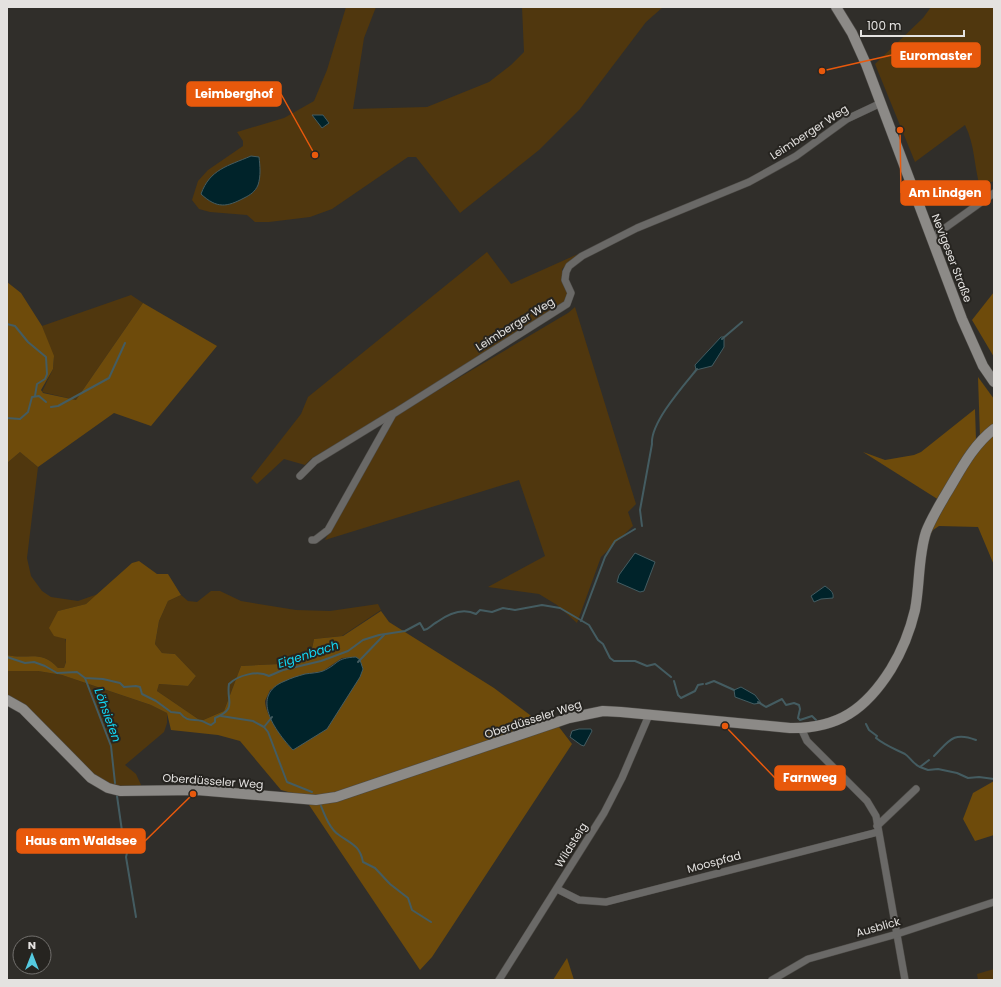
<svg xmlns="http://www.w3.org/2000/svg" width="1001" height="987" font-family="Poppins,sans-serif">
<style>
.green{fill:#50370e}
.forest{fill:#6e4b0b;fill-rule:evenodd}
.water{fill:#00232a;stroke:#445c61}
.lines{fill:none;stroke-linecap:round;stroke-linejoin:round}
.stream{stroke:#445c61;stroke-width:2}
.street-casing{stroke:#4d4b47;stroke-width:8}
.secondary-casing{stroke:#4d4b47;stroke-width:11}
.street{stroke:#6a6967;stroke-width:7}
.secondary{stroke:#8c8a87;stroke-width:10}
.labels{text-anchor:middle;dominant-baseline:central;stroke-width:4;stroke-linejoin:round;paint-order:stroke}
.street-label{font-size:11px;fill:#e4e2e0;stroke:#262420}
.water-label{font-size:12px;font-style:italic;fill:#11d7f5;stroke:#262420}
.leader{fill:none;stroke:#e8590c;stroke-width:1.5}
.callout-dot{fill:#e8590c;stroke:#262420;stroke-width:1.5}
.callout{fill:#e8590c;stroke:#e8590c;stroke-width:1.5}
.callout-label{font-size:12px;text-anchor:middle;font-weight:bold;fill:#fff}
</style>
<rect width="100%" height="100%" fill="#302e2a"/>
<!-- green -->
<g class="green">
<path d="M 346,7 L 376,7 L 364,38 L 353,109 L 427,107 L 489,82 L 511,65 L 524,52 L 522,7 L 663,7 L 646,22 L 580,109 L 539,150 L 460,213 L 416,157 L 408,157 L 332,209 L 310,217 L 269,222 L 255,222 L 247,215 L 210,212 L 199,209 L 192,200 L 198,181 L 208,170 L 243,146 L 243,141 L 237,132 L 284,118 L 314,101 L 327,70 Z"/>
<path d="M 931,7 L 994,7 L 994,181 L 980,187 C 974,166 975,145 965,125 L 915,162 L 875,64 L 923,18 Z"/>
<path d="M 487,252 L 511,284 L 578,254 L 562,269 L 563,282 L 568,292 L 563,306 L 379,420 L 312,458 L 305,465 L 284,459 L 257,484 L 251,478 L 301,414 L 308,397 Z"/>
<path d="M 131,295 L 143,303 L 76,400 L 42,392 L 53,369 L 54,359 L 42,326 Z"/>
<path d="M 575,307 L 636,504 L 628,512 L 633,526 L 601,557 L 577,623 L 557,605 L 539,594 L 488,587 L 545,556 L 519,480 L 325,540 L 396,415 L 568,313 Z"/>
<path d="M 20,452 L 38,467 L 27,558 L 31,576 L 42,591 L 51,597 L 78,601 L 98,594 L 86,604 L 58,611 C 63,629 71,650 64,668 L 58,668 C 41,649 28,660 7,655 L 7,463 Z"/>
<path d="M 211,591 L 220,591 L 241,601 L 296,610 L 330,611 L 378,604 L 381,610 L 342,636 L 314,639 L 312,649 L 280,664 L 241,666 L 224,711 L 201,721 L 157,691 L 159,684 L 188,686 L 196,676 L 175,654 L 162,653 L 155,644 L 159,621 L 168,601 L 181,595 L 188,601 L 197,602 Z"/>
<path d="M 7,671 L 38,671 L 62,675 L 151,705 L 167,713 L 167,723 L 164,732 L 125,765 L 136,774 L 142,787 L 119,787 L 101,782 L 7,695 Z"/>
<path d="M 994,969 L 994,980 L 978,980 L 977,974 Z"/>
</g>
<!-- forest -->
<g class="forest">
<path d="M 7,282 L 21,293 L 42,326 L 54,356 L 53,369 L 41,390 L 43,393 L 76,400 L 143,303 L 217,346 L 151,426 L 114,413 L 38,467 L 20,452 L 7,463 Z"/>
<path d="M 994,292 L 994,357 L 972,320 Z"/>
<path d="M 978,377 L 994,399 L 994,424 L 980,437 Z"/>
<path d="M 975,409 L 976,440 L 939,500 L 863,452 L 885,460 L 914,455 L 921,452 Z"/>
<path d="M 994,433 L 994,565 L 978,527 L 939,526 L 933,530 L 929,537 L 929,535 L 968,463 Z"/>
<path d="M 139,561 L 157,574 L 168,574 L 181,595 L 168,601 L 159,621 L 155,644 L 162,653 L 175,654 L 196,676 L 188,686 L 159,684 L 157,691 L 201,721 L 224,711 L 241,666 L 280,664 L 312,649 L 314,639 L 343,636 L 381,611 L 389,622 L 494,688 L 542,724 L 559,727 L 572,744 L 432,957 L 420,970 L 303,796 L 281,790 L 240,741 L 218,735 L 171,730 L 167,713 L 151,705 L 62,675 L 38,671 L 7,671 L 7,655 C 28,660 41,649 58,668 L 64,668 L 66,662 L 66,639 L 54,636 L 49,628 L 58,611 L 86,604 L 132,563 ZM 356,657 L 360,660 L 293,750 C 283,740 265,715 265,701 C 266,698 269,693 270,690 L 306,674 L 323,671 L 342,658 Z"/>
<path d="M 994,781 L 994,835 L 975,841 L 963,819 L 973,793 Z"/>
<path d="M 567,958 L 574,980 L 553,980 Z"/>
</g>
<!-- water -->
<g class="water">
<path d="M 312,115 L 323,115 L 329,123 L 322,128 Z"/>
<path d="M 251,156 L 259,157 C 260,166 261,176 258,185 C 255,192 250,195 244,198 C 227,207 217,209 201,194 C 210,169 228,166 251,156 Z"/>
<path d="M 721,337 L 724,337 L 724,347 L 712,366 L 696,370 L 695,365 Z"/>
<path d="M 635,553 L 655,562 L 644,591 L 640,592 L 617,582 L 619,575 Z"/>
<path d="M 825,586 C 830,590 834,592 833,598 L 821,599 L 814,602 L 811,596 Z"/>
<path d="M 356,657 L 360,660 L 363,669 L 360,677 L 327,729 L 293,750 C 275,731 249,695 285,681 C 291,678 298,676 305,674 C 311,673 318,673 323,671 C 339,664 335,658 356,657 Z"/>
<path d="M 741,687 L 755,695 L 761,703 L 754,704 L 735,697 L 734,690 Z"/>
<path d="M 579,729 L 591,729 L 592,731 L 584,746 L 581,745 L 570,737 L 572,731 Z"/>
</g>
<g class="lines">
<!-- stream -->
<g class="stream">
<path d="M 7,324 L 15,326 L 28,342 L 46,357 L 47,374 L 45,379 L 37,384 L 35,396"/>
<path d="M 722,339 L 742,322"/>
<path d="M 51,407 L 58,406 L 109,378 L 125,343"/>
<path d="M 7,418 L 20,419 L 28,412 L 32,397 L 39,396 L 46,402"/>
<path d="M 642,526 L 640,510 L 652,444 C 650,423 684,385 697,369"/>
<path d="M 581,621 L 605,557 L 615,541 L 635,529"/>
<path d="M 7,657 L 25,663 L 34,662 L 45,666 L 57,673 L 77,672 L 85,678 L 103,679 L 120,683 L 124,687 L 136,686 L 140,687 L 142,694 L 156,701 L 171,712 L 180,713 C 187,722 192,719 202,721 C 205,722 207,724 211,725 L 215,722 L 215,718 C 238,708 226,702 229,684 C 238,675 258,670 269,676 L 283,670 L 321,661 L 348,651 L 363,640 L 379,635 L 405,631 L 420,623 L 424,630 C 430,629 431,625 437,622 C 448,614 462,607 476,614 L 480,610 L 492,612 L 503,608 L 515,610 L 542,605 L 560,608 L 589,625 L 598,640 L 603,644 L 610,658 L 614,661 L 635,661 L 647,666 L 655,664 L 671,677"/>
<path d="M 358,662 L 384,635"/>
<path d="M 85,678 L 111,746 L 115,783"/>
<path d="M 674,681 L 678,695 L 681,698 L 695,691 L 698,685 L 703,684"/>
<path d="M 706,684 L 714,681 L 734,690"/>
<path d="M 758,702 L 766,707 L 782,699 L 786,705 L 794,703 L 799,705 L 800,709 L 798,718 L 800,720 L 812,716 L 816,720"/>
<path d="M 221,716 L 253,721 L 264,727 L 272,717"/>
<path d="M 866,724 L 869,730 L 877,736 L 876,738 C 886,746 895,749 905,754 C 910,757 913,764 920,767 L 929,760"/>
<path d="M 264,727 L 268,732 L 287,782 L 312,792"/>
<path d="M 934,756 C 949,741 953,731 976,740"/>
<path d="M 920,767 L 928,770 L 938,769 L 957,773 L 968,778 L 979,777 L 994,779"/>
<path d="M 117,796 L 123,838 L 128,849 L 126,857 L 136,917"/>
<path d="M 321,806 C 325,816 330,829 339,835 C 352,844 360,846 363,862 L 375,868 L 390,884 L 408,898 L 412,910 L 431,922"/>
</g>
<!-- street casing -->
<g class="street-casing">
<g id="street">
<path d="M 931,238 L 994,193"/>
<path d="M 300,476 L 315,461 L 392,414"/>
<path d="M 312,540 L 315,540 L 328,530 L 393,414 L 567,304 L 571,293 L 565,280 L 566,272 L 569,266 L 582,256 L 637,228 L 749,182 L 796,156 L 847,119 L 881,103"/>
<path d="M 801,728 L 807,741 L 867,801 L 876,816 L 905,980"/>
<path d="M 877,826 L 916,789"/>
<path d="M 557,889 L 579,900 L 606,902 L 878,832"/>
<path d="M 499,980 L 604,813 L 622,778 L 649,715"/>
<path d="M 772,980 L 808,959 L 897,934 L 994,902"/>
</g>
</g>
<!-- secondary casing -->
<g class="secondary-casing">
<g id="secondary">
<path d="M 836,7 L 852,33 L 866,64 L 962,319 L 983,366 L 994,382"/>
<path d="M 7,700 L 23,709 L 91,778 L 108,788 L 120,791 L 197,790 L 316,800 L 336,797 L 569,718 L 603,711 L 621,712 L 790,728 C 838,729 866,709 891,669 C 902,651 910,631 915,610 C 920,584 918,557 926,532 C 931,519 939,506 946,494 C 960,471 972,446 994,429"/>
</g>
</g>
<!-- street -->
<use href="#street" class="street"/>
<!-- secondary -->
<use href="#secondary" class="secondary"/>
</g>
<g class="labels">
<!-- street labels -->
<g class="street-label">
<text transform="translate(809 132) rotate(-33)">Leimberger Weg</text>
<text transform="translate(952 258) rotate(69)">Nevigeser Straße</text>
<text transform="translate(515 324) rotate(-32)">Leimberger Weg</text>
<text transform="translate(533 719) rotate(-18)">Oberdüsseler Weg</text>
<text transform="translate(213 781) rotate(4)">Oberdüsseler Weg</text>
<text transform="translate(571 845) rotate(-58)">Wildsteig</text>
<text transform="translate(714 862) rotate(-15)">Moospfad</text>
<text transform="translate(878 927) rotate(-16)">Ausblick</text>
</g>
<!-- water labels -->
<g class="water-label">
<text transform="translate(308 654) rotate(-18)">Eigenbach</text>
<text transform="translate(108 715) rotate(70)">Löhsiefen</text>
</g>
</g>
<!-- callouts -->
<path class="leader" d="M822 71L892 55M315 155L281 94M900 130L901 193M725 726L775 778M193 794L145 841"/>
<g class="callout-dot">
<circle cx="822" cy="71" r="4"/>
<circle cx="315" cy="155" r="4"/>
<circle cx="900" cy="130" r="4"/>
<circle cx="725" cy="726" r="4"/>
<circle cx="193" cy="794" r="4"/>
</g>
<g class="callout">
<rect x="892" y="43" width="88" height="24" rx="4"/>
<rect x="187" y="82" width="94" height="24" rx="4"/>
<rect x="901" y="181" width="89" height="24" rx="4"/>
<rect x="775" y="766" width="70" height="24" rx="4"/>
<rect x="17" y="829" width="128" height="24" rx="4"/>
</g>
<g class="callout-label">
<text x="936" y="60">Euromaster</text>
<text x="234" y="98">Leimberghof</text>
<text x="945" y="197">Am Lindgen</text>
<text x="810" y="782">Farnweg</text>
<text x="81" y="845">Haus am Waldsee</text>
</g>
<!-- border -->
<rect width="1001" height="987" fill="none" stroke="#e4e2e0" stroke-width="16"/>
<!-- north arrow -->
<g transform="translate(32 955)"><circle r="19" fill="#262420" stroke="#72706d"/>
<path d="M0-3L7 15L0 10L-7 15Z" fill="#55cae0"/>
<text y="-6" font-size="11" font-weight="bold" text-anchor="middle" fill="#e4e2e0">N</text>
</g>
<!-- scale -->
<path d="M861 30v6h103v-6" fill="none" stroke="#e4e2e0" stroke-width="2"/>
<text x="867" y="30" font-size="12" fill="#e4e2e0" stroke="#262420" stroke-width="3" paint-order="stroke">100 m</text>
</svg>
